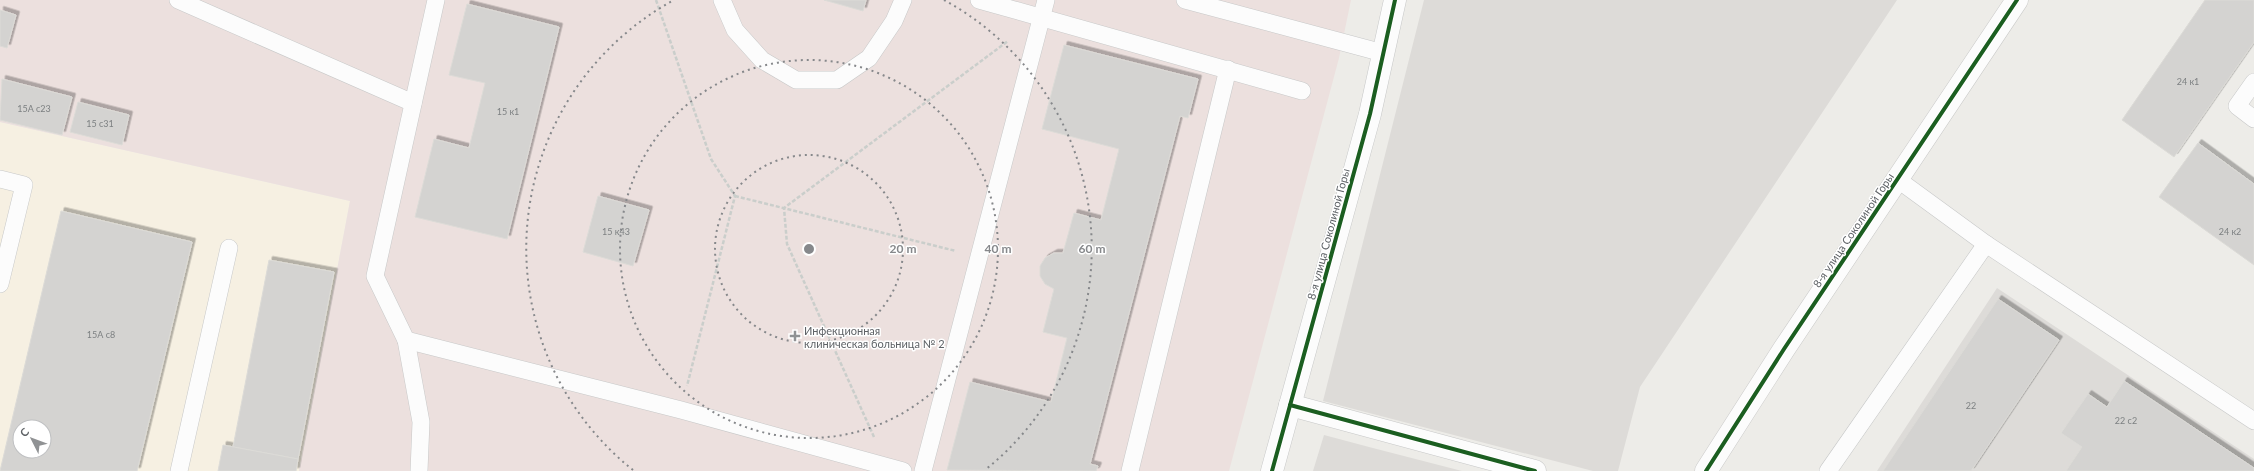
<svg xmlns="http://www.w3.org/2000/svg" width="2254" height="471" font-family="Lato,sans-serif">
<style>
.commercial{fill:#f6f0e2;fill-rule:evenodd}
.industrial{fill:#dddbd8}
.medical{fill:#ece0de}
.building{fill:#d4d3d1;stroke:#dcdbd7;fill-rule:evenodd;filter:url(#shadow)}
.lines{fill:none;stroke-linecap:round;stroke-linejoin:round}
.lane-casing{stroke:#c7c8c8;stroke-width:18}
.street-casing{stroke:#c7c8c8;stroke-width:23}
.secondary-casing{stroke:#cacac9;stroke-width:23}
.path{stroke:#cacecb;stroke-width:2.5;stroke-dasharray:4 2;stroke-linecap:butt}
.lane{stroke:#fcfcfc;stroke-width:17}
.street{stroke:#fcfcfc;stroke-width:22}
.secondary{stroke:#fcfcfc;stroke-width:22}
.cycleway-casing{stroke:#fff;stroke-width:6}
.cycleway{stroke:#1b5e20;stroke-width:4}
.ring{fill:none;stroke:#86888b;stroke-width:2;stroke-dasharray:2 4}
.poi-dot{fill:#909294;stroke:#fff;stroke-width:1.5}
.labels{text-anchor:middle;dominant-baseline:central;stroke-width:3;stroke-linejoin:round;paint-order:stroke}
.number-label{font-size:9px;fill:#7d8082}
.street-label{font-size:11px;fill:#5e6266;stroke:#fff}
.poi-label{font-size:11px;fill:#5e6266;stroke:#fff;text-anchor:start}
.centre{fill:#86888b;stroke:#fff;stroke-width:2}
.ring-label{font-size:12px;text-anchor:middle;font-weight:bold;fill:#86888b;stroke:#fff;stroke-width:3;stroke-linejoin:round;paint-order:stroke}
</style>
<defs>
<filter id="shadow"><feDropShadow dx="3.5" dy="-3.5" stdDeviation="0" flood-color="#0004"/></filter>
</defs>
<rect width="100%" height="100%" fill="#edece8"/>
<!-- commercial -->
<path class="commercial" d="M 0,122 L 350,201 L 299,471 L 0,471 ZM 20,427 L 44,427 L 44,451 L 20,451 Z"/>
<!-- industrial -->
<g class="industrial">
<path d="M 1424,0 L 1897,0 L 1640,387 L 1618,471 L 1593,471 L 1323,401 Z"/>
<path d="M 1997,288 L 2254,459 L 2254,471 L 1877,471 Z"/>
<path d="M 1324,435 L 1369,447 L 1462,471 L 1313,471 Z"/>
</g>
<!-- medical -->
<path class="medical" d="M 0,0 L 1351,0 L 1339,58 L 1229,471 L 299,471 L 350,201 L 0,122 Z"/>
<!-- building -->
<g class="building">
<path d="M 824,0 L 866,0 L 863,11 Z"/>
<path d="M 2205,0 L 2254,0 L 2254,42 L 2174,157 L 2122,120 Z"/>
<path d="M 467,4 L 559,27 L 507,239 L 415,217 L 434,139 L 469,148 L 485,83 L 449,75 Z"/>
<path d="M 0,10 L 16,15 L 7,48 L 0,46 Z"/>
<path d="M 1064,45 L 1198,79 L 1188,118 L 1180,116 L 1090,464 L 1098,466 L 1096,471 L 947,470 L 970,382 L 1051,402 L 1067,338 L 1043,332 L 1054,289 L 1045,284 L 1040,276 L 1040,266 L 1045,258 L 1054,253 L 1063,253 L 1074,213 L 1101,220 L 1119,149 L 1042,129 Z"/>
<path d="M 2,79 L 72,97 L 62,135 L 0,120 Z"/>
<path d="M 78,102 L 129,115 L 122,145 L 70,132 Z"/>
<path d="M 2198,143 L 2254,184 L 2254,265 L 2159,197 Z"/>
<path d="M 598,196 L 649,210 L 633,266 L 583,252 Z"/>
<path d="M 61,211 L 192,242 L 137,471 L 0,471 ZM 20,427 L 44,427 L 44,451 L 20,451 Z"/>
<path d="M 269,260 L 334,272 L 298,459 L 233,447 Z"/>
<path d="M 1998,299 L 2059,340 L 1971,471 L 1883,471 Z"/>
<path d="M 2124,381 L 2254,468 L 2254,471 L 2066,471 L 2082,447 L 2061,433 L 2088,394 L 2107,407 Z"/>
<path d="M 223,445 L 298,459 L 296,471 L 218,471 Z"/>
</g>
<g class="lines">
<!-- lane casing -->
<g class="lane-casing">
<g id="lane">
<path d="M 178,0 L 413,103"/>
<path d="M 436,0 L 375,276 L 406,340 L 681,410 L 903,471"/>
<path d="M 722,0 L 735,30 L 762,60 L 796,80 L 837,80 L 869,58 L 894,21 L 903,0"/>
<path d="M 979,0 L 1302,91"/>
<path d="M 1185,0 L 1383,53"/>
<path d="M 2254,82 L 2237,106 L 2254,119"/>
<path d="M 0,179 L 24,185 L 0,284"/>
<path d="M 1897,179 L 1986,244 L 2254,421"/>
<path d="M 406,340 L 421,422 L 419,471"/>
<path d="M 179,471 L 229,248"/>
<path d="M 923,471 L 1046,0"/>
<path d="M 1130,471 L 1228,69"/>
<path d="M 1828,471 L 1986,244"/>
</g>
</g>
<!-- street casing -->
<g class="street-casing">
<g id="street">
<path d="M 1290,405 L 1535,471"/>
<path d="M 1272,471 L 1370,114 L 1395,0"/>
</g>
</g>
<!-- secondary casing -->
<g class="secondary-casing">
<path id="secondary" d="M 1706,471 L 1784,349 L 2017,0"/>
</g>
<!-- path -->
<g class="path">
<path d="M 656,0 L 711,159 L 735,196 L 687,386"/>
<path d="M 735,196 L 956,251"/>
<path d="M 874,437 L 787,244 L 784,208 L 1008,41"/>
</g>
<!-- lane -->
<use href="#lane" class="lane"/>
<!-- street -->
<use href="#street" class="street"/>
<!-- secondary -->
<use href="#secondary" class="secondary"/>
<!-- cycleway casing -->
<g class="cycleway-casing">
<g id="cycleway">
<path d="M 1290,405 L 1535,471"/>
<path d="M 1272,471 L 1370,114 L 1395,0"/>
<path d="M 1706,471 L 1784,349 L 2017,0"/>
</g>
</g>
<!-- cycleway -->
<use href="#cycleway" class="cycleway"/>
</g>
<!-- distance rings -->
<g class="ring">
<circle cx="809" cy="249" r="94"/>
<circle cx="809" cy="249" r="189"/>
<path d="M633 470A283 283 0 0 1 674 0M944 0A283 283 0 0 1 985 470"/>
</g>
<!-- markers -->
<path class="poi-dot" d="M793 330h4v4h4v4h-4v4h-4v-4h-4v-4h4z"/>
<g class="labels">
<!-- number labels -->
<g class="number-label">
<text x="2188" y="81">24 к1</text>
<text x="34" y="108">15А с23</text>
<text x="508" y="111">15 к1</text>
<text x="100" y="123">15 с31</text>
<text x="616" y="231">15 к43</text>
<text x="2230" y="231">24 к2</text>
<text x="101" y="334">15А с8</text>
<text x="1971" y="405">22</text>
<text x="2126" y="420">22 с2</text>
</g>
<!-- street labels -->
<g class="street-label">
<text transform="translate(1853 230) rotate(-56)">8-я улица Соколиной Горы</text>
<text transform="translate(1328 234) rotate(-75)">8-я улица Соколиной Горы</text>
</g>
<!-- poi labels -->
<g class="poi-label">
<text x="804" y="330">Инфекционная<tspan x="804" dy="13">клиническая больница № 2</tspan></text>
</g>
</g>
<circle cx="809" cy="249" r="6" class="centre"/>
<g class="ring-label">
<text x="903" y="253">20 m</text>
<text x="998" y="253">40 m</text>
<text x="1092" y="253">60 m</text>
</g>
<!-- north arrow -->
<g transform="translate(32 439) rotate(312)"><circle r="19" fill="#ffffff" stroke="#bfc0c2"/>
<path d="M0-3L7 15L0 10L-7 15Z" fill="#909294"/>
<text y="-6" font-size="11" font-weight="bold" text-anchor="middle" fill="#5e6266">С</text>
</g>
</svg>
